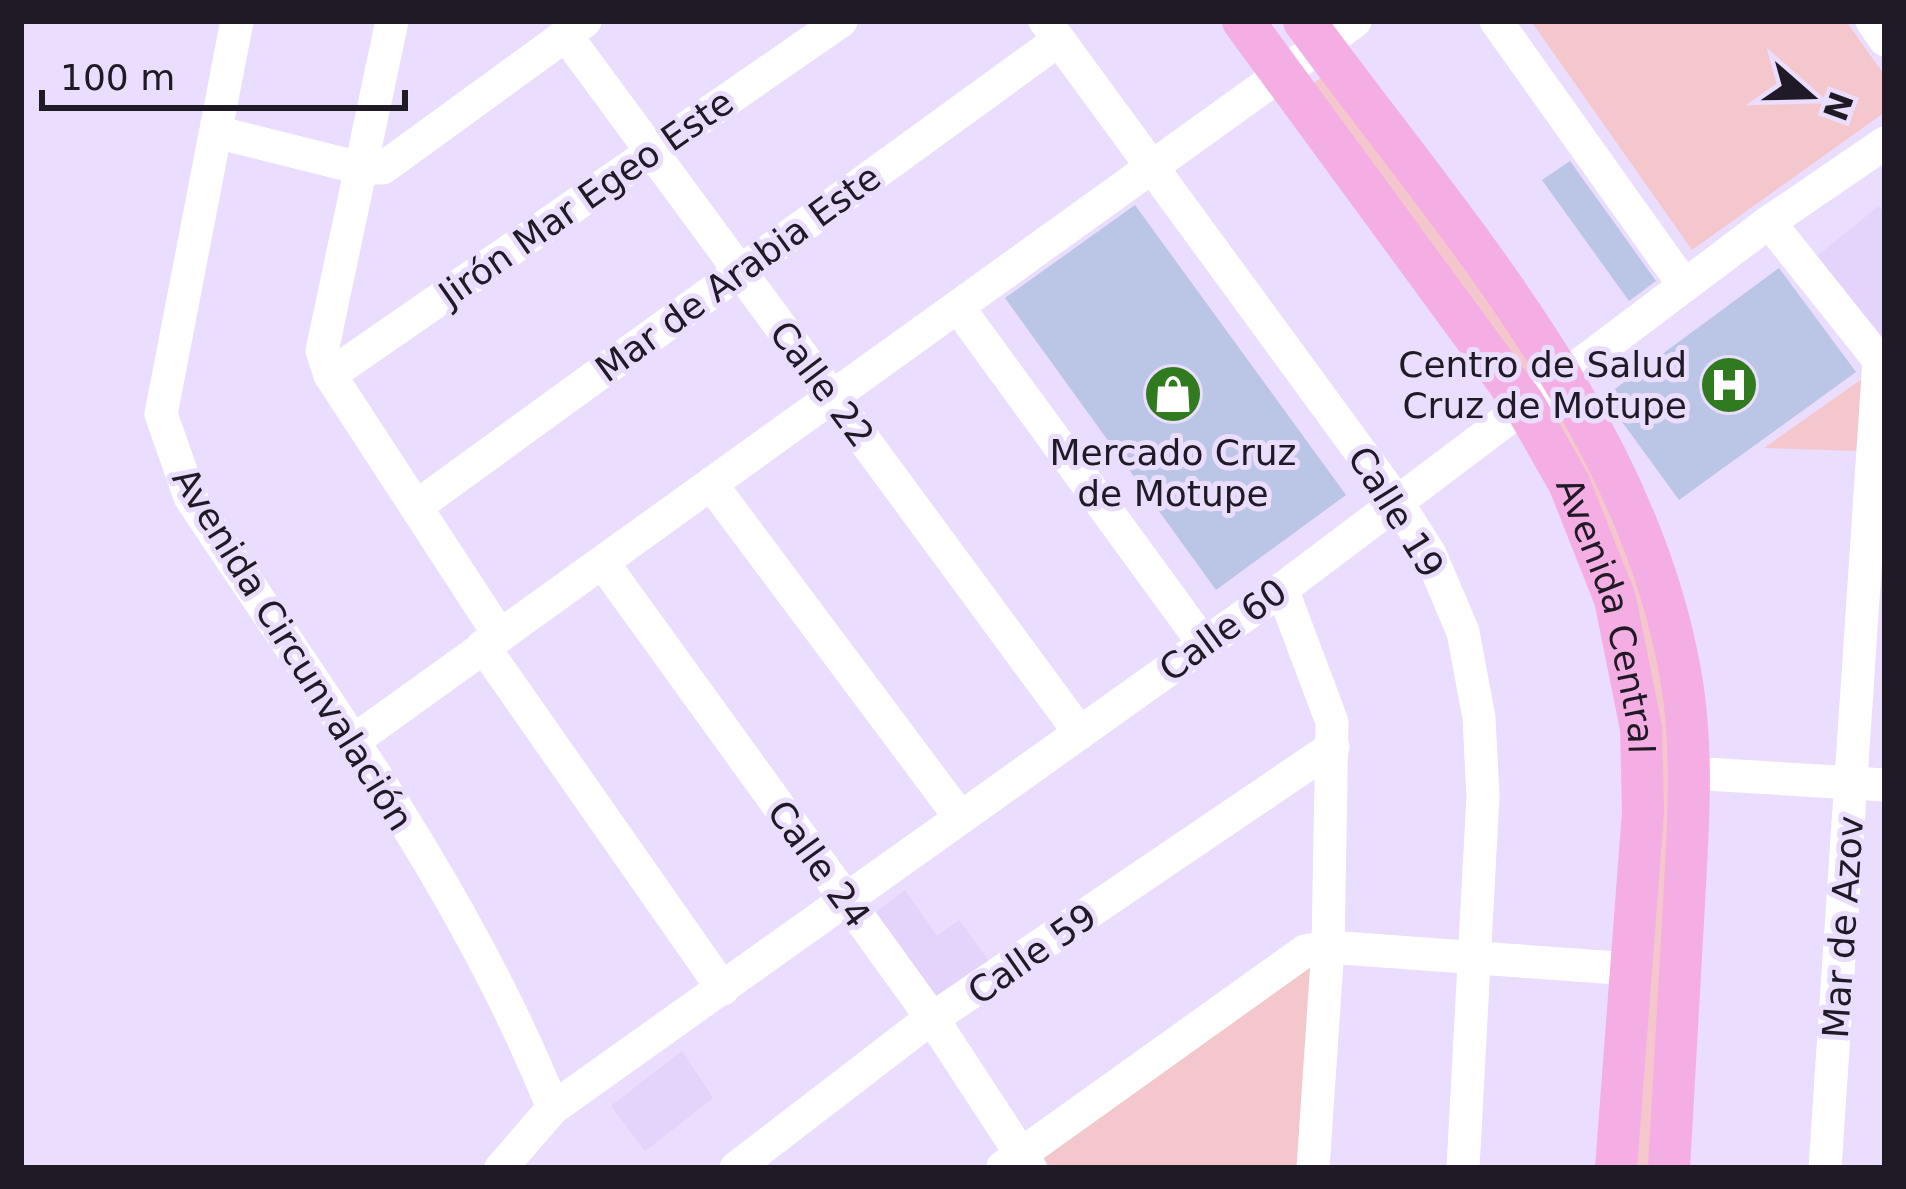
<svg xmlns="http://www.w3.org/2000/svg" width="1906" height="1189" font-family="'DejaVu Sans',sans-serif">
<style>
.built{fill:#e4d3fa}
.green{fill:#f4c7cc}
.building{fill:#bbc5e5}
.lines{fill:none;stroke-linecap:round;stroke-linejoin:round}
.minor{stroke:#fff;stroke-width:33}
.major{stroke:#f4aee3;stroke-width:42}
.labels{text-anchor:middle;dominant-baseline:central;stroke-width:10;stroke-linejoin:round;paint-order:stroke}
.street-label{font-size:36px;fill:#1f1a25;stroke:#eaddfd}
.poi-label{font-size:36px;fill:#1f1a25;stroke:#eaddfd;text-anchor:end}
</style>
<rect width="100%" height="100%" fill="#eaddfd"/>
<!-- built -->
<g class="built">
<path d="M 1879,206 L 1885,215 L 1885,355 L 1813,259 Z"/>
<path d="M 905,890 L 937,936 L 959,920 L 993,967 L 939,1007 L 872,915 Z"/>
<path d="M 682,1051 L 713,1098 L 645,1151 L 611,1106 Z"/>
</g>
<!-- green -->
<g class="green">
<path d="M 1531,21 L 1846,21 L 1885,76 L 1885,112 L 1692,250 Z"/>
<path d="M 1328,72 L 1541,365 L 1518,382 L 1308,88 Z"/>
<path d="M 1866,376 L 1859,451 L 1764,448 Z"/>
<path d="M 1569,408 L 1622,499 L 1680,735 L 1659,1168 L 1627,1168 L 1652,788 L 1543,426 Z"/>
<path d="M 1315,960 L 1300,1168 L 1051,1168 L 1037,1149 Z"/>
</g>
<!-- building -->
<g class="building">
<path d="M 1570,161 L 1656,281 L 1629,301 L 1542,180 Z"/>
<path d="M 1135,205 L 1346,495 L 1216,590 L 1005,298 Z"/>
<path d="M 1779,268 L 1856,372 L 1679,500 L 1604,397 Z"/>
</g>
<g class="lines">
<!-- minor -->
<g class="minor">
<path d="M 237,21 L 161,414 L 190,497 C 320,694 465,888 553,1108"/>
<path d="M 392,21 L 322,351 L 330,375 L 500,636"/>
<path d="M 1045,21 L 1395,499 L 1430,554 L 1463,632 L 1479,718 L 1483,796 L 1463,1168"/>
<path d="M 1496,21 L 1684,285"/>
<path d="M 1872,21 L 1885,40"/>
<path d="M 565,34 L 1080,733"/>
<path d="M 216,132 L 360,168 L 383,168 L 585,21"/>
<path d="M 1769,222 L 1879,360 L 1825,1168"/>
<path d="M 958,307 L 1204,644"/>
<path d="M 330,375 L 841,21"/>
<path d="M 711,484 L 960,817"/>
<path d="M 417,506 L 1059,40"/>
<path d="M 603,563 L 934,1021 L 1030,1168"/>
<path d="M 1282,589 L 1332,722 L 1328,947 L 1313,1168"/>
<path d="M 483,646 L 723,989"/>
<path d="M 352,742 L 1355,21"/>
<path d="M 1689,773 L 1885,785"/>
<path d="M 1003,1167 L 1305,951 L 1328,947 L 1631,969"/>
<path d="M 501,1168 L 553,1108 L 1282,589 L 1769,222 L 1885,143"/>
<path d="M 736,1168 L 917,1029 L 1333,747"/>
</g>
<!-- major -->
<g class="major">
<path id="s1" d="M 1243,21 L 1524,404 L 1569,483 L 1615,599 L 1641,728 L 1643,812 L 1616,1168"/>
<path d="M 1304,21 C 1451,222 1638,424 1681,677 C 1694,751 1688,829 1684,904 C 1679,992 1674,1080 1669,1168"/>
</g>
</g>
<!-- icons -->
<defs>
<g id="hospital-disc" transform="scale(3)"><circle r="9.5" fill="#307a20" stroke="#eaddfd"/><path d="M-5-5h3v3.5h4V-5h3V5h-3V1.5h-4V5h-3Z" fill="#fff"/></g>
<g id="shop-disc" transform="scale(3)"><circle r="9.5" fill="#307a20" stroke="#eaddfd"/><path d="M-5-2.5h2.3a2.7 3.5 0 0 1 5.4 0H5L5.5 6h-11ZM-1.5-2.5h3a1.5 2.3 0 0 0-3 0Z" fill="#fff"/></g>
</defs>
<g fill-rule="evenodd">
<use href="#hospital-disc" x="1729" y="385"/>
<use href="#shop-disc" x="1173" y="394"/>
</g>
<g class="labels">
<!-- street labels -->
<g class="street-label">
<text transform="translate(586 198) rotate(-35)">Jirón Mar Egeo Este</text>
<text transform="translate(738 273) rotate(-36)">Mar de Arabia Este</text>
<text transform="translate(822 384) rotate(53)">Calle 22</text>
<text transform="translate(1396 512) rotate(58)">Calle 19</text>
<text stroke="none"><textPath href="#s1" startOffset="705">Avenida Central</textPath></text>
<text transform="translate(1223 630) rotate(-36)">Calle 60</text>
<text transform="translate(293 649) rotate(58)">Avenida Circunvalación</text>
<text transform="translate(819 864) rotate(54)">Calle 24</text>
<text transform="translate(1843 927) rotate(-86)">Mar de Azov</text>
<text transform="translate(1032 954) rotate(-35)">Calle 59</text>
</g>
<!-- poi labels -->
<g class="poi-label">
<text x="1687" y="364">Centro de Salud<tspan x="1687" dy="41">Cruz de Motupe</tspan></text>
<text x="1173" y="452" text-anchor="middle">Mercado Cruz<tspan x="1173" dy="41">de Motupe</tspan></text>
</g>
</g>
<!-- border -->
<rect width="1906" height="1189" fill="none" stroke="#1f1a25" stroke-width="48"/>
<!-- north arrow -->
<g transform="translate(1810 96) rotate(110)" stroke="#eaddfd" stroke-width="9" paint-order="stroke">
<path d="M0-9L21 45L0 30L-21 45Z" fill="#1f1a25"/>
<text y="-18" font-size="33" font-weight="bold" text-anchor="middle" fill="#1f1a25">N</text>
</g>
<!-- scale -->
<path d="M42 90v18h363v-18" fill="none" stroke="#1f1a25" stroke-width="6"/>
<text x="60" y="90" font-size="36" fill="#1f1a25" stroke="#eaddfd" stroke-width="9" paint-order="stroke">100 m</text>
</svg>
